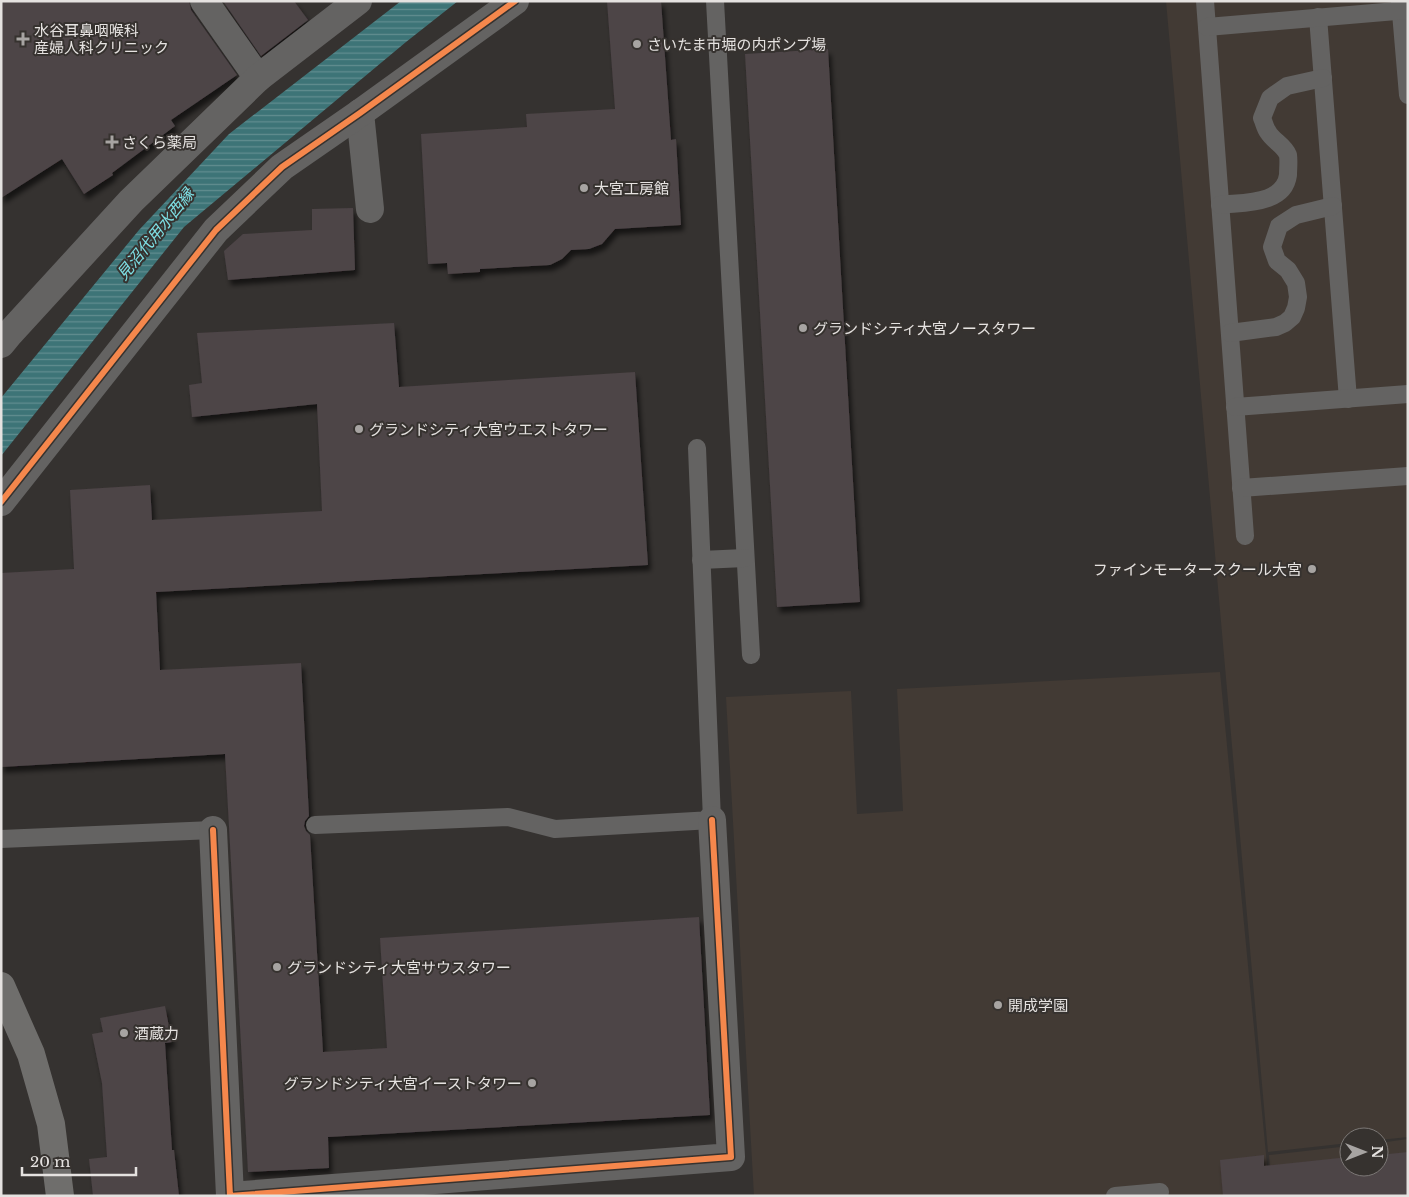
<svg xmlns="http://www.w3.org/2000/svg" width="1409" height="1197" font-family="'Libre Baskerville','Noto Sans JP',serif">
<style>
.built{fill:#423a34}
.water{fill:url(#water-rules)}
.building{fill:#4d4447;filter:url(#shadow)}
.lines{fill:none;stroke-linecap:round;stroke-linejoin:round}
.lane{stroke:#646362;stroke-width:18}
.street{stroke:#646362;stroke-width:28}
.secondary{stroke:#6f6e6c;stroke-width:28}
.cycleway-casing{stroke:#36322f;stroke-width:9}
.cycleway{stroke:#f5874c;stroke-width:6}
.poi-dot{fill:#a7a4a2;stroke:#36322f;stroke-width:2}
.labels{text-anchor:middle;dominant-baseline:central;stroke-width:4;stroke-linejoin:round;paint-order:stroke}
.poi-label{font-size:15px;fill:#e5e2e0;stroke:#36322f;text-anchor:start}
.water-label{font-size:16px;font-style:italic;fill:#7ee0e5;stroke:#36322f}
</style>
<defs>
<pattern id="water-rules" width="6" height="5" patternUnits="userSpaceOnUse" patternTransform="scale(1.25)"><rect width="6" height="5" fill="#3d7477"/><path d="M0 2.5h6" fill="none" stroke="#628e90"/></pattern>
<filter id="shadow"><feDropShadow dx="3" dy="5.5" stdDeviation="2.5" flood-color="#0009"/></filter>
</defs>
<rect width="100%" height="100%" fill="#353230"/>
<!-- built -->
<g class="built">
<path d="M 1166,1 L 1408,1 L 1408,1137 L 1379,1140 L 1379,1137 L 1349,1137 L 1349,1143 L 1268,1152 Z"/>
<path d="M 1220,672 L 1270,1196 L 754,1196 L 726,697 L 851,691 L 857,814 L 903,811 L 897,689 Z"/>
<path d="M 1408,1139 L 1408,1196 L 1272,1196 L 1269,1155 L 1349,1146 L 1349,1167 L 1379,1167 L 1379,1143 Z"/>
</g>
<!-- water -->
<path class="water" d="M 401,1 L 458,1 L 406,42 L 184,227 L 1,456 L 1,398 L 139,230 L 229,134 Z"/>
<!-- building -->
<g class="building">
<path d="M 1,1 L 189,1 L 191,10 L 237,75 L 171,120 L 175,126 L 112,173 L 113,175 L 84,194 L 62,159 L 1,198 Z"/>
<path d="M 223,1 L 294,1 L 308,20 L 261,56 Z"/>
<path d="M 607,1 L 661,1 L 671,140 L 676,139 L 681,225 L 615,229 L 602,244 L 589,249 L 571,250 L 562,259 L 550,265 L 480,269 L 480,272 L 448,274 L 447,263 L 428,264 L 421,134 L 527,127 L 526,114 L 615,109 Z"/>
<path d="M 828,49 L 860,602 L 777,607 L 745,54 Z"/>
<path d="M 353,208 L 355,270 L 228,280 L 224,251 L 243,234 L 312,230 L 312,209 Z"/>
<path d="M 394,323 L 399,387 L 635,372 L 648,565 L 156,592 L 160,670 L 301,663 L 309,816 L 305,821 L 304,826 L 306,831 L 310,835 L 323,1052 L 387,1048 L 380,938 L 699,917 L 710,1115 L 328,1137 L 329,1168 L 248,1172 L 225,754 L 1,767 L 1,573 L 74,569 L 70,490 L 150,485 L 152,520 L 322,511 L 317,404 L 192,417 L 189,385 L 202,383 L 197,333 Z"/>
<path d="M 165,1006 L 172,1042 L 165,1043 L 172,1150 L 174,1150 L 179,1196 L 93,1196 L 89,1159 L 107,1157 L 102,1083 L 92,1034 L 103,1032 L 100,1018 Z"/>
<path d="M 1408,1152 L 1408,1196 L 1223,1196 L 1220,1160 L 1264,1155 L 1264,1166 L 1349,1157 L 1349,1167 L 1379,1167 L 1379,1155 Z"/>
</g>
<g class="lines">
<!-- lane -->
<g class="lane">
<path d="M 715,1 L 751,655"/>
<path d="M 1205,1 L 1245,536"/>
<path d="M 1400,1 L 1408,95"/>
<path d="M 1318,17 L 1348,399"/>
<path d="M 1207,27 L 1408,10"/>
<path d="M 1220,205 C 1243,202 1284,205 1288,175 C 1288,169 1289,161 1288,155 C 1284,145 1273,141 1268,132 C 1265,128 1264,122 1262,118 L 1270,98 L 1287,86 L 1323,78"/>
<path d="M 1230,333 L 1276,327 L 1285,323 L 1292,317 L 1296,308 L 1298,297 L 1296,283 L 1288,270 L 1277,261 L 1272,247 L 1279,226 L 1296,215 L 1333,206"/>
<path d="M 1235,407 L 1408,394"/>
<path d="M 1241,488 L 1408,476"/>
<path d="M 701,560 L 745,558"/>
<path d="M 315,825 L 508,817 L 555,829 L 712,820 L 697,448"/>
<path d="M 1,839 L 213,830"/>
<path d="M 1115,1196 L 1160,1192"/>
</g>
<!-- street -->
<g class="street">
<path d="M 204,1 L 258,78"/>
<path d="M 360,113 L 370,209"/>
<path d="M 1,344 L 10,333 L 131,201 L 258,78 L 358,1"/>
<path d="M 1,502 L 216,230 L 282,167 L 360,113 L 515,1"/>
<path d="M 213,830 L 230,1196 L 731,1157 L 712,820"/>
</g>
<!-- secondary -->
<path class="secondary" d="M 1,986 L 31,1054 L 51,1124 L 60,1196"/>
<!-- cycleway casing -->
<g class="cycleway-casing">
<g id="cycleway">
<path d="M 1,502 L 216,230 L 282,167 L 360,113 L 515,1"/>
<path d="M 213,830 L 230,1196 L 731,1157 L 712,820"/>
</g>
</g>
<!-- cycleway -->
<use href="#cycleway" class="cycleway"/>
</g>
<!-- markers -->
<g class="poi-dot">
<path d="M20.5 31.5h5v5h5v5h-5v5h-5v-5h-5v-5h5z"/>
<circle cx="637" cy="44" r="5"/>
<path d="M109.5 134.5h5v5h5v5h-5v5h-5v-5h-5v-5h5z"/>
<circle cx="584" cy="188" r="5"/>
<circle cx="803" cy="328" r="5"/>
<circle cx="359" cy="429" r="5"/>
<circle cx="1312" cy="569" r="5"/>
<circle cx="277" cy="967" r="5"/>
<circle cx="998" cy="1005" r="5"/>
<circle cx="124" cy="1033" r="5"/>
<circle cx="532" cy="1083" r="5"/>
</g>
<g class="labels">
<!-- poi labels -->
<g class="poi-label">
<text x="34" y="30">水谷耳鼻咽喉科<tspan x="34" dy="17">産婦人科クリニック</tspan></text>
<text x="647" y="44">さいたま市堀の内ポンプ場</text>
<text x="122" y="142">さくら薬局</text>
<text x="594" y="188">大宮工房館</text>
<text x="813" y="328">グランドシティ大宮ノースタワー</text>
<text x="369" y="429">グランドシティ大宮ウエストタワー</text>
<text x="1302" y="569" text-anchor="end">ファインモータースクール大宮</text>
<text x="287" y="967">グランドシティ大宮サウスタワー</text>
<text x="1008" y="1005">開成学園</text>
<text x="134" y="1033">酒蔵力</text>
<text x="522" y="1083" text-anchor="end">グランドシティ大宮イーストタワー</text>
</g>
<!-- water labels -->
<g class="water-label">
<text transform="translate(155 234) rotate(-51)">見沼代用水西縁</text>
</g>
</g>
<!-- border -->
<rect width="1409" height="1197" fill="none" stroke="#e5e2e0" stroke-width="5"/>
<!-- north arrow -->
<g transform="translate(1364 1152) rotate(90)"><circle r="24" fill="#36322f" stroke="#7c7876"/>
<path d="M0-4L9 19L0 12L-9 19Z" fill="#a7a4a2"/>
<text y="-8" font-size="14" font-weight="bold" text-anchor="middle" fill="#e5e2e0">N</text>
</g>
<!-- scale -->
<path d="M22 1167v8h114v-8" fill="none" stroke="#e5e2e0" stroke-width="2.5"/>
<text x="30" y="1167" font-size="15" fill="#e5e2e0" stroke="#36322f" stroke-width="4" paint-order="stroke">20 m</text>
</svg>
